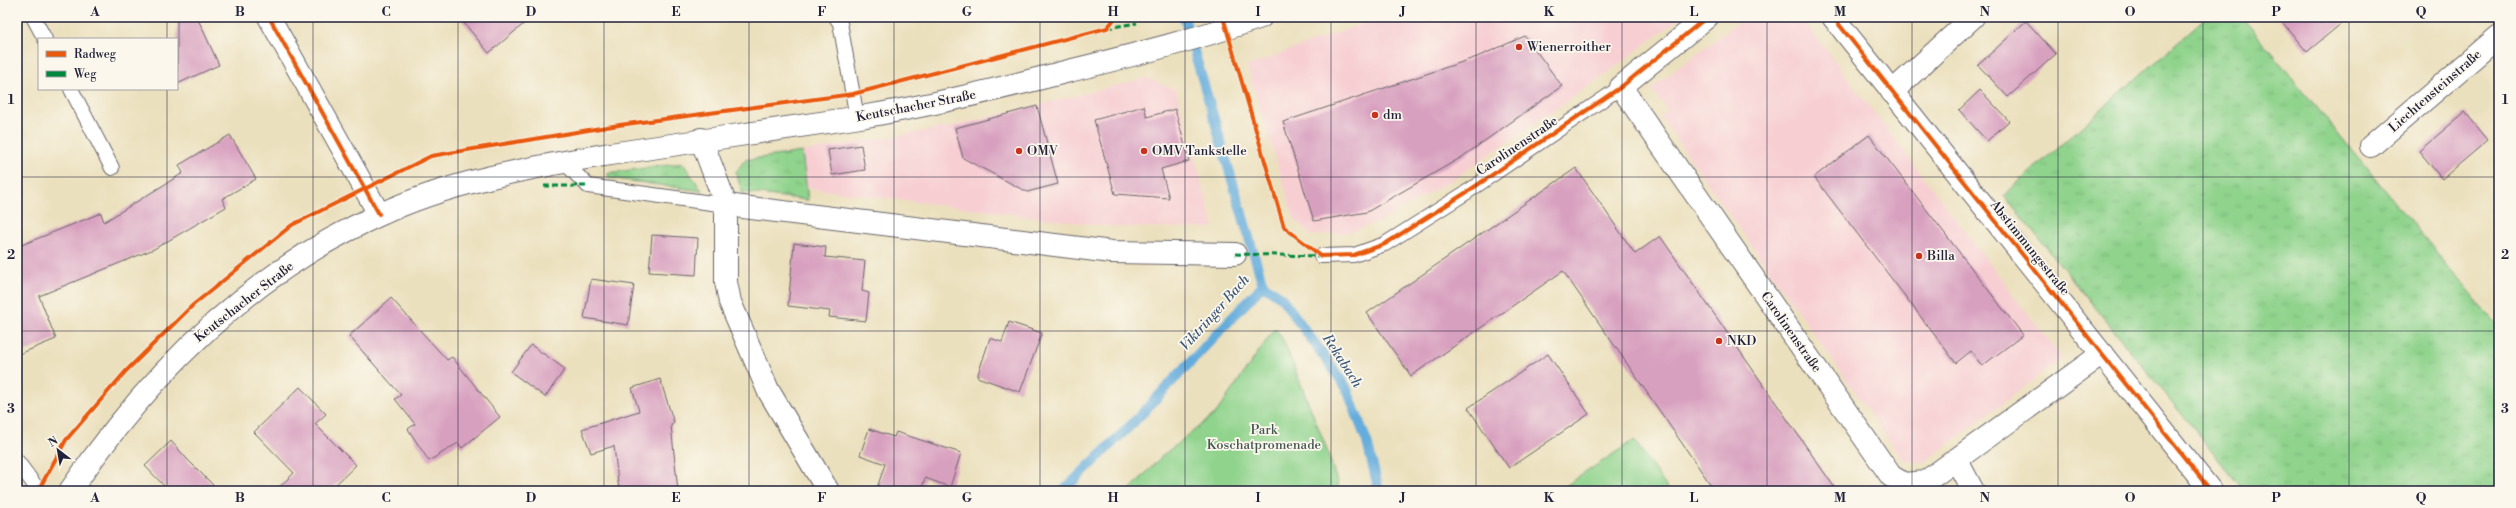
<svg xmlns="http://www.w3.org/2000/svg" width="2516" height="508" font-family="'Libre Bodoni',serif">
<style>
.built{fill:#f7cfd3}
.grass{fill:url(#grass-tufts);stroke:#587a64}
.park{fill:#8fd38c;stroke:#587a64}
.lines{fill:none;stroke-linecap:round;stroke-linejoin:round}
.stream{stroke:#63acdb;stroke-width:10}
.building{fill:#d8a0bf}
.service-casing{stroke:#686468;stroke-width:16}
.minor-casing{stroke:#686468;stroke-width:24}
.tertiary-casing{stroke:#686468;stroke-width:24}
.secondary-casing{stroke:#686468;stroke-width:24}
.service{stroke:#fff;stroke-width:14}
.minor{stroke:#fff;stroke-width:22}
.tertiary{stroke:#fff;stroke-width:22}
.secondary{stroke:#fff;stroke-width:22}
.quiet{stroke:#00873e;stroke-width:3;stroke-dasharray:6 3;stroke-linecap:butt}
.cycleway-casing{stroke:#fbf7ec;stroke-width:6}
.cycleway{stroke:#e8590c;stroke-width:4}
.grid{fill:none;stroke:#22223b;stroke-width:1;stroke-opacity:0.55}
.poi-dot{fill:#c8321e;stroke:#fbf7ec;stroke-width:1.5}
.labels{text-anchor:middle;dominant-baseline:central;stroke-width:3.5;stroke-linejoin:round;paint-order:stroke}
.poi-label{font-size:13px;fill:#22223b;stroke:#fbf7ec;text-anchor:start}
.street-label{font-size:13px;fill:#22223b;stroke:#fbf7ec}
.park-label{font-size:13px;fill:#435753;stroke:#fbf7ec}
.water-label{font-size:14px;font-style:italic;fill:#3c597b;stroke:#fbf7ec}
.neatline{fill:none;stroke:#22223b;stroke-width:1.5}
.grid-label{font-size:13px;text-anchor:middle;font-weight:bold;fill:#22223b}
</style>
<defs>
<pattern id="grass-tufts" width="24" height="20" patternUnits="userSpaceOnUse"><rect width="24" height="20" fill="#8fd38c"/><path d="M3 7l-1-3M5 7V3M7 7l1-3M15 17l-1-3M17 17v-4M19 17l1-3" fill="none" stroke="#7bb57a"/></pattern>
</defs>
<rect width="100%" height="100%" fill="#fbf7ec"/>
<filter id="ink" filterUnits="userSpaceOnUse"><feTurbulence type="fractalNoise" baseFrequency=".025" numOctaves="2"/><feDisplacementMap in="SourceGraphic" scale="8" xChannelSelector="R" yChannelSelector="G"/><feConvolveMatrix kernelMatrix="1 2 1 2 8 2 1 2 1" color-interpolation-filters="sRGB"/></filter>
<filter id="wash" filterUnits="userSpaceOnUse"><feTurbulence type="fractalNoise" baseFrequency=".012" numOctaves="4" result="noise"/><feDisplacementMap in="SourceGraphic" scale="16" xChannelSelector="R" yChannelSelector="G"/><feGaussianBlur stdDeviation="0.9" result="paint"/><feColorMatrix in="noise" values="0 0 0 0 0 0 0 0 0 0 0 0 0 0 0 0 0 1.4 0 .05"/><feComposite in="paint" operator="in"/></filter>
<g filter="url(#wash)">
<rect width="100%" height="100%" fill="#ebe0bd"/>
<!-- built -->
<g class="built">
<path d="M 1381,17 L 1681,17 L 1606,74 L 1455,178 L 1379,222 L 1349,232 L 1312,236 L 1294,218 L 1247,66 Z"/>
<path d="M 1745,17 L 1801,17 L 2062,358 L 1924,463 L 1903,460 L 1660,116 L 1668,110 L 1651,89 Z"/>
<path d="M 1147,78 L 1176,90 L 1214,228 L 1114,227 L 807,188 L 802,152 L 954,126 Z"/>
</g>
<!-- grass -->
<g class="grass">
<path d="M 2206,17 L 2242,17 L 2499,328 L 2499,487 L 2495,491 L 2244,491 L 2004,195 Z"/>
<path d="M 802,152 L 808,200 L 742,192 L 736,172 L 745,160 Z"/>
<path d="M 683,163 L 702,191 L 609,178 L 608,173 Z"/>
</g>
<!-- park -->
<g class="park">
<path d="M 1275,328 L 1283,340 L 1325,444 L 1340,491 L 1129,491 L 1162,456 L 1216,413 Z"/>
<path d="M 1634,440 L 1669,491 L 1571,491 L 1567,485 Z"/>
</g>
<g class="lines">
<!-- stream -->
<g class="stream">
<path d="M 1263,285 L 1281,297 L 1346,387 L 1367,442 L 1379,491"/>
<path d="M 1063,491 L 1132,424 L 1263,285 L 1184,17"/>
</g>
</g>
<g id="blocks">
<!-- building -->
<g class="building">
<path d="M 177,17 L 197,17 L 219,65 L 177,84 Z"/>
<path d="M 459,17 L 532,17 L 489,53 Z"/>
<path d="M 2278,17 L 2349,17 L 2307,52 Z"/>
<path d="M 2026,21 L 2056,54 L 2008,97 L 1978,65 Z"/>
<path d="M 1525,36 L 1562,86 L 1462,157 L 1367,212 L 1314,221 L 1283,122 L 1477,57 Z"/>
<path d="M 1980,90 L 2009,121 L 1987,141 L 1959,110 Z"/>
<path d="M 1037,106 L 1058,184 L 1027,192 L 963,158 L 955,128 Z"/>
<path d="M 1144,106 L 1147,117 L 1175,109 L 1189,161 L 1161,169 L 1169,198 L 1115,194 L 1094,120 Z"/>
<path d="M 2465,112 L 2488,140 L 2442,179 L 2419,151 Z"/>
<path d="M 230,135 L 256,179 L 222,199 L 226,207 L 154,249 L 39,296 L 56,339 L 17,355 L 17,244 L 19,246 L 101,213 L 104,222 L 183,173 L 179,165 Z"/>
<path d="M 1869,135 L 2023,335 L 1982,366 L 1971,351 L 1956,363 L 1814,177 Z"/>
<path d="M 861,145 L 865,170 L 832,175 L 828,150 Z"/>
<path d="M 1576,168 L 1635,254 L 1660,236 L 1837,491 L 1715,491 L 1563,271 L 1411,376 L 1367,313 Z"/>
<path d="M 652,235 L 698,238 L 696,275 L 649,272 Z"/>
<path d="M 794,243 L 826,247 L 825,257 L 865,261 L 862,291 L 869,293 L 866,321 L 829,317 L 830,311 L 788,306 Z"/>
<path d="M 591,279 L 634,285 L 628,325 L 584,318 Z"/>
<path d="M 391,298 L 447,360 L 452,357 L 500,417 L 462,448 L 458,443 L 429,461 L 408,429 L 415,424 L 395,399 L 401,395 L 349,336 Z"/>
<path d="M 1009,322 L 1042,333 L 1020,392 L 977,377 L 990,338 L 1002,342 Z"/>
<path d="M 531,345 L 565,369 L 545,397 L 511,372 Z"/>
<path d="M 1548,354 L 1589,414 L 1509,468 L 1468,408 Z"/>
<path d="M 660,379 L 674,423 L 671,425 L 678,491 L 619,491 L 614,446 L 591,453 L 582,429 L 639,411 L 632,388 Z"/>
<path d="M 300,387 L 326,414 L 315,424 L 356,465 L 329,491 L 275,491 L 294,473 L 254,432 Z"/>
<path d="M 869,429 L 894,437 L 896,432 L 961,453 L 950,487 L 925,478 L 921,491 L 876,491 L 885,464 L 860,455 Z"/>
<path d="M 171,441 L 188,460 L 219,491 L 169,491 L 145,466 Z"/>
</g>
</g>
</g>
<g filter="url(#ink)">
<use href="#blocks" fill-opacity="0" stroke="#686468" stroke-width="1"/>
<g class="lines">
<!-- service casing -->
<g class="service-casing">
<g id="service">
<path d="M 33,17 L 45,39"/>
<path d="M 836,17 L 840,23 L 857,118"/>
<path d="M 71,89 L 112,168"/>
<path d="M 564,162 L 588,186 L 726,205"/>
<path d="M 1321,256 L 1354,255 L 1385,244 L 1467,192 L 1621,87"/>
<path d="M 17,461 L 39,491"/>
</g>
</g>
<!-- minor casing -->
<g class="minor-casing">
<g id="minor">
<path d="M 1707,17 L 1621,87 L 1891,476 L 1904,484 L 1925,482 L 2102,354"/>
<path d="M 1833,17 L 2211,491"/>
<path d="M 1892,92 L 1973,17"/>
<path d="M 701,139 L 726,205 L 726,282 L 730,302 L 768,390 L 828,491"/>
<path d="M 2371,146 L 2499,36"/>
<path d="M 726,205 L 1112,252 L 1235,254"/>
<path d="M 1957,461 L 1973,491"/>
</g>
</g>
<!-- tertiary casing -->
<g class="tertiary-casing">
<path id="tertiary" d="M 269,17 L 379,214"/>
</g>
<!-- secondary casing -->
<g class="secondary-casing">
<path id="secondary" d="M 70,491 C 148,376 250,273 379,215 C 449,182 528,168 604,155 C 687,142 771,131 854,118 C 926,107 998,89 1069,71 C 1133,55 1198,39 1261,17"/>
</g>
<!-- service -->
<use href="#service" class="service"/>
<!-- minor -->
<use href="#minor" class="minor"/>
<!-- tertiary -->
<use href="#tertiary" class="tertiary"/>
<!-- secondary -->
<use href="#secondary" class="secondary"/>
<!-- quiet -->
<g class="quiet">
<path d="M 1107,28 L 1137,23"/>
<path d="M 544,186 L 588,186"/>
<path d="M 1235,254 L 1321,256"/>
</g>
<!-- cycleway casing -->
<g class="cycleway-casing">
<g id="cycleway">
<path d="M 269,17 L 379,214"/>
<path d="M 1223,17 L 1284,227 L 1321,256 L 1354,255 L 1385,244 L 1467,192 L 1621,87 L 1707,17"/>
<path d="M 1833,17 L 2211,491"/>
<path d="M 38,491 L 66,440 L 126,371 L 193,305 L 292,225 L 431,156 L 619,125 L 853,94 L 1107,28 L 1116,17"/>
</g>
</g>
<!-- cycleway -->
<use href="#cycleway" class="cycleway"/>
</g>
</g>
<!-- grid -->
<path class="grid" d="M 167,17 L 167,39M 313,17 L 313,491M 458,17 L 458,491M 604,17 L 604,491M 749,17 L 749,491M 894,17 L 894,491M 1040,17 L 1040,491M 1185,17 L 1185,491M 1331,17 L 1331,491M 1476,17 L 1476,491M 1622,17 L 1622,491M 1767,17 L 1767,491M 1912,17 L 1912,491M 2058,17 L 2058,491M 2203,17 L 2203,491M 2349,17 L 2349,491M 167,89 L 167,491M 17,177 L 2499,177M 17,331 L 2499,331"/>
<!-- markers -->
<g class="poi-dot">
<circle cx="1519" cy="47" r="4"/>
<circle cx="1375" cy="115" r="4"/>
<circle cx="1019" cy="151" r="4"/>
<circle cx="1144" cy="151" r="4"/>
<circle cx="1919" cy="256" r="4"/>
<circle cx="1719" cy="341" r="4"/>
</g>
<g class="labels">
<!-- poi labels -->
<g class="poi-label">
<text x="1527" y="47">Wienerroither</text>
<text x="1383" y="115">dm</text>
<text x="1027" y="151">OMV</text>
<text x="1152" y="151">OMV Tankstelle</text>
<text x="1927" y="256">Billa</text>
<text x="1727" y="341">NKD</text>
</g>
<!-- street labels -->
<g class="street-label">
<text transform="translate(2435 91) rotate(-41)">Liechtensteinstraße</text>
<text transform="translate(916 106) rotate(-11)">Keutschacher Straße</text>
<text transform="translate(1517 146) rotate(-34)">Carolinenstraße</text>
<text transform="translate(2030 248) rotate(51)">Abstimmungsstraße</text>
<text transform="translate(244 302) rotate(-38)">Keutschacher Straße</text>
<text transform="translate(1791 332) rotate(55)">Carolinenstraße</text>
</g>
<!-- park labels -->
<g class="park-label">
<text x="1264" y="430">Park<tspan x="1264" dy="15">Koschatpromenade</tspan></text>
</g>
<!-- water labels -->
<g class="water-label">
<text transform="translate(1215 313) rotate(-48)">Viktringer Bach</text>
<text transform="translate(1342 361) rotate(57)">Rekabach</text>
</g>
</g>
<!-- margin -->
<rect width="2516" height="508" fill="none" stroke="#fbf7ec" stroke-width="44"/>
<!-- legend -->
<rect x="38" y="38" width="140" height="52" fill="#fbf7ec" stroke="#a4a2a5"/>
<rect x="46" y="51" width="20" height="6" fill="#e8590c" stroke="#a4a2a5"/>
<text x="74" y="58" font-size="12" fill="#22223b">Radweg</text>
<rect x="46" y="71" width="20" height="6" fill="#00873e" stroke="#a4a2a5"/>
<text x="74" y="78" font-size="12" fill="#22223b">Weg</text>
<!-- north arrow -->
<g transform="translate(58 450) rotate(329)" stroke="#fbf7ec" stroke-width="3" paint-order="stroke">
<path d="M0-3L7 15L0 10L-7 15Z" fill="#22223b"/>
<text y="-6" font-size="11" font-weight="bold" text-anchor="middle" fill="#22223b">N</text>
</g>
<rect x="22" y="22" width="2472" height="464" class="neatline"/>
<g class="grid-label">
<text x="95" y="16">A</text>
<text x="240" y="16">B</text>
<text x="386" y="16">C</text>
<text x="531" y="16">D</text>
<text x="676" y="16">E</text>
<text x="822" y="16">F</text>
<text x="967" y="16">G</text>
<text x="1113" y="16">H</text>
<text x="1258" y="16">I</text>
<text x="1403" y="16">J</text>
<text x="1549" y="16">K</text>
<text x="1694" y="16">L</text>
<text x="1840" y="16">M</text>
<text x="1985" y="16">N</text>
<text x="2130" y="16">O</text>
<text x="2276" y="16">P</text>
<text x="2421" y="16">Q</text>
<text x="11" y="104">1</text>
<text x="2505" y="104">1</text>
<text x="11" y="259">2</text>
<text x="2505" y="259">2</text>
<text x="11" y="413">3</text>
<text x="2505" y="413">3</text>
<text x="95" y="502">A</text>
<text x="240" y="502">B</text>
<text x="386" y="502">C</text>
<text x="531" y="502">D</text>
<text x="676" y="502">E</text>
<text x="822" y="502">F</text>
<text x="967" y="502">G</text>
<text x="1113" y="502">H</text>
<text x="1258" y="502">I</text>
<text x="1403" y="502">J</text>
<text x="1549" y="502">K</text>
<text x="1694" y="502">L</text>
<text x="1840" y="502">M</text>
<text x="1985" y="502">N</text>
<text x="2130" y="502">O</text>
<text x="2276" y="502">P</text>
<text x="2421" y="502">Q</text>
</g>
</svg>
